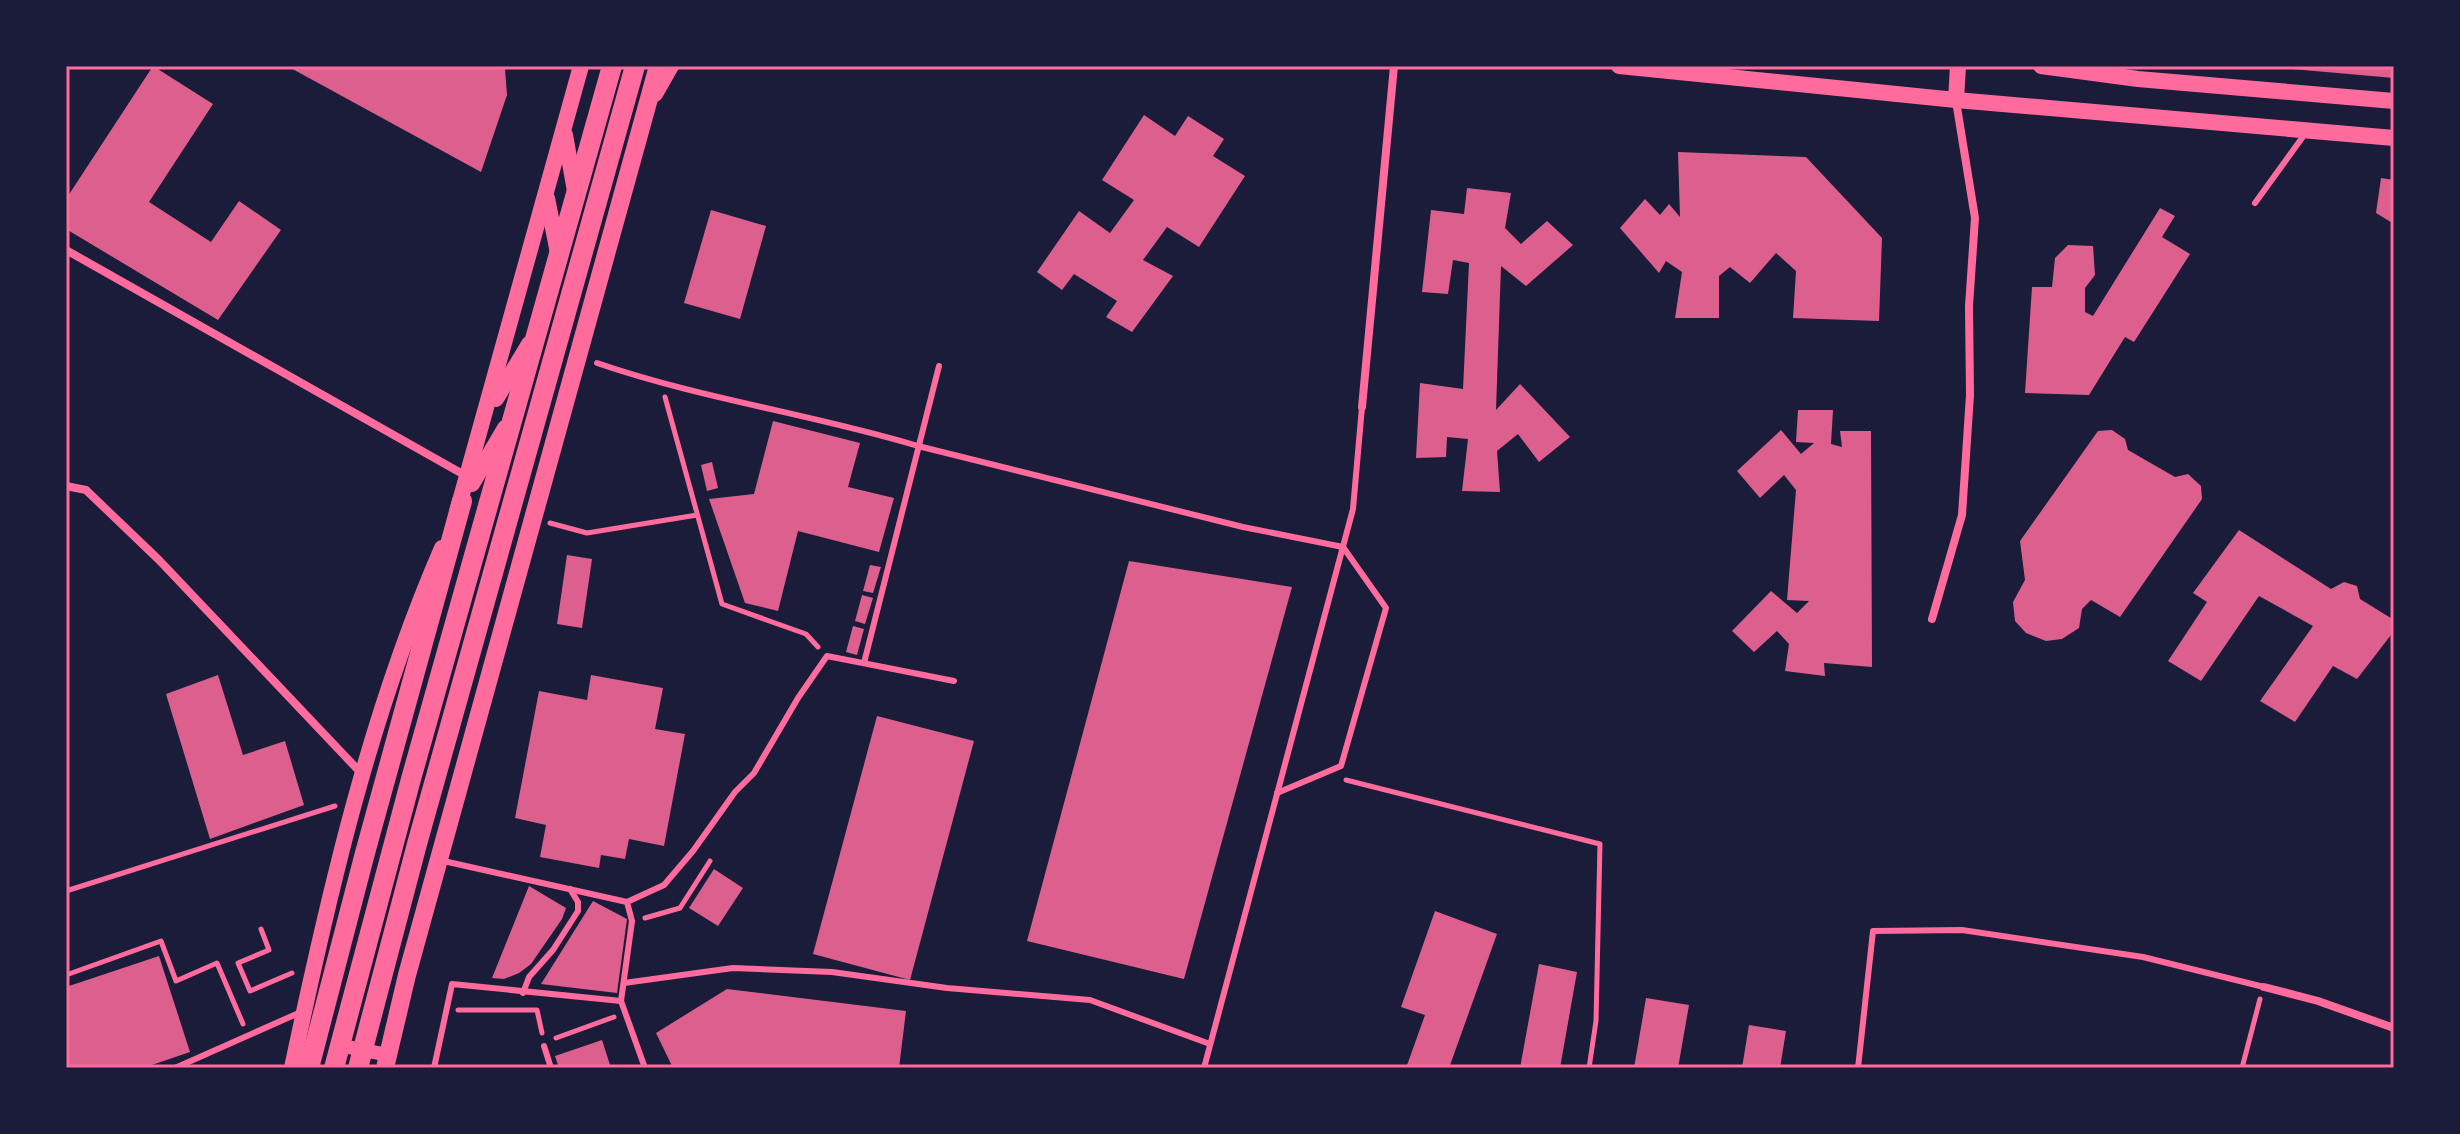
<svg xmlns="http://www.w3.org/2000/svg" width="2460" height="1134" font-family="'Fira Sans Condensed',sans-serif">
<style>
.building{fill:#dd5f8e}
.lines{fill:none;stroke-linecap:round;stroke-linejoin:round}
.path{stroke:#ff6b9d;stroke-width:5}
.service{stroke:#ff6b9d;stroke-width:6}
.minor{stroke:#ff6b9d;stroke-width:8}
.tertiary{stroke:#ff6b9d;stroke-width:14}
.secondary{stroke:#ff6b9d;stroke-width:16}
.primary{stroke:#ff6b9d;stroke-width:18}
.trunk{stroke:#ff6b9d;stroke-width:20}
.neatline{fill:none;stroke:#ff6b9d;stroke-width:3}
</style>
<rect width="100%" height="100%" fill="#1b1b3a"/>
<!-- building -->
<g class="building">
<path d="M 153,66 L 213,104 L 149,202 L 211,242 L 239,201 L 281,230 L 218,320 L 66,229 L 66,199 Z"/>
<path d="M 287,66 L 502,66 L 505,69 L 507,95 L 481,172 Z"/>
<path d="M 2281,66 L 2394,66 L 2394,78 L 2281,68 Z"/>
<path d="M 1144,115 L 1175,136 L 1188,116 L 1224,139 L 1213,156 L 1245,176 L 1199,247 L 1167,227 L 1143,260 L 1173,276 L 1132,332 L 1106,317 L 1117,301 L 1074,274 L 1062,290 L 1037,272 L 1079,211 L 1110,233 L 1134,200 L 1102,180 Z"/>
<path d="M 1678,152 L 1806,157 L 1882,238 L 1879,321 L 1793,318 L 1796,271 L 1776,253 L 1750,283 L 1730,267 L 1719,276 L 1719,318 L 1675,318 L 1682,272 L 1666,261 L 1659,273 L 1620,228 L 1645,199 L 1660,215 L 1669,204 L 1680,217 Z"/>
<path d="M 2381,178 L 2394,180 L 2394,224 L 2376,213 Z"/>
<path d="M 1467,188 L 1511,193 L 1505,228 L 1521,244 L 1547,221 L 1573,245 L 1526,286 L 1501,266 L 1496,410 L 1520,384 L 1570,437 L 1539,462 L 1518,434 L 1497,451 L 1500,492 L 1462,491 L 1468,439 L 1447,437 L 1446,457 L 1416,458 L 1420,383 L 1463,389 L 1469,263 L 1453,260 L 1448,294 L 1422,292 L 1431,210 L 1464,214 Z"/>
<path d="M 2160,208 L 2175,216 L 2162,237 L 2190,254 L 2134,342 L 2125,337 L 2089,395 L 2025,393 L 2032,287 L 2052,287 L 2055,258 L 2068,245 L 2093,246 L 2095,275 L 2085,288 L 2085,312 L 2093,316 Z"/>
<path d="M 711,210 L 766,226 L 740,319 L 684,303 Z"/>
<path d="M 1798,410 L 1833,410 L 1831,444 L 1842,447 L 1840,431 L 1871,431 L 1872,667 L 1824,663 L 1825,676 L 1785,671 L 1789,644 L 1777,631 L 1754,652 L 1732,631 L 1771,591 L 1797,613 L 1809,601 L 1787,600 L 1796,490 L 1784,475 L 1760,498 L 1737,471 L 1781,430 L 1801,454 L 1814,443 L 1796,442 Z"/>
<path d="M 773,421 L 860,443 L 848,487 L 894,498 L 879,552 L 798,531 L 778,611 L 745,603 L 709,499 L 754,494 Z"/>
<path d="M 2112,430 L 2125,439 L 2128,450 L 2175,477 L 2188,474 L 2201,486 L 2202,499 L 2120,617 L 2091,600 L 2082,609 L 2079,628 L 2062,639 L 2046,641 L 2026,633 L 2015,621 L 2013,602 L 2025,580 L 2020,541 L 2098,431 Z"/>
<path d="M 712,462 L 718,488 L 707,491 L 701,465 Z"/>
<path d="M 2239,530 L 2331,589 L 2344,582 L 2357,586 L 2360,599 L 2394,620 L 2394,631 L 2357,679 L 2333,666 L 2295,722 L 2260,701 L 2313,626 L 2259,596 L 2201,681 L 2168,661 L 2207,602 L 2193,593 Z"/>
<path d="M 567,555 L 592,559 L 582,628 L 557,624 Z"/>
<path d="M 1129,561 L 1292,587 L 1184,979 L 1027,941 Z"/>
<path d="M 870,565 L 881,567 L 873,593 L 863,591 Z"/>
<path d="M 862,595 L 873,598 L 865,624 L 855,621 Z"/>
<path d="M 853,626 L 864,629 L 857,655 L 846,652 Z"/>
<path d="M 218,675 L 243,755 L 285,741 L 304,805 L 210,839 L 166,694 Z"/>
<path d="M 591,675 L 663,688 L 655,729 L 685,734 L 664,846 L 629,839 L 625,859 L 601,855 L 599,868 L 540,857 L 546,825 L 515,818 L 539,691 L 587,700 Z"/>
<path d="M 877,716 L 974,741 L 910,980 L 813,954 Z"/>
<path d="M 714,869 L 743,888 L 718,926 L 689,908 Z"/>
<path d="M 529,886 L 566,908 L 562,919 L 531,964 L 519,973 L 504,979 L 492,978 Z"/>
<path d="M 593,901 L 627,919 L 617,993 L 541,984 Z"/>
<path d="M 1435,911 L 1497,934 L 1449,1068 L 1406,1068 L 1425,1015 L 1401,1007 Z"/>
<path d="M 159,956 L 190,1052 L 143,1068 L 66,1068 L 66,987 Z"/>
<path d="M 1539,964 L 1577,972 L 1560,1068 L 1520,1068 Z"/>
<path d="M 727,989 L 906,1011 L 899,1068 L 673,1068 L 656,1033 Z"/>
<path d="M 1646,998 L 1689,1005 L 1678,1068 L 1634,1068 Z"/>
<path d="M 1749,1025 L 1786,1031 L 1780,1068 L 1742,1068 Z"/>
<path d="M 602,1040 L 611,1068 L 559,1068 L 555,1056 Z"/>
</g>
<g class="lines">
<!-- path -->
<g class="path">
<path d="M 665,397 L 722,604 L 806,634 L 818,647"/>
<path d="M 550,523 L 587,533 L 697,515"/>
<path d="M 1346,780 L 1600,844 L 1596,1021 L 1589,1068"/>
<path d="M 66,891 L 335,806"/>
<path d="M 645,918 L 680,908 L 710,861"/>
<path d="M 261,929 L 269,950 L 238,963 L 250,991 L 292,973"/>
<path d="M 66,975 L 161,941 L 176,981 L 217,963 L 243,1024"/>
<path d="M 458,1010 L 537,1010 L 542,1033"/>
<path d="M 556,1038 L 614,1017"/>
<path d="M 2242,1068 L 2260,999"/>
</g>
<!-- service -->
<g class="service">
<path d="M 2255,203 L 2307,131"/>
<path d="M 597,363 C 702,399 812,414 918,446 L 1243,527 L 1343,547 L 1386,608 L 1341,766 L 1277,793"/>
<path d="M 864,663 L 939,366"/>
<path d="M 439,860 L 627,902 L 632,921 L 621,1001 L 645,1068"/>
<path d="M 627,902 L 664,885 L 693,851 L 735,792 L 754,773 L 798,698 L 827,656 L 954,681"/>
<path d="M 624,983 L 733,968 L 832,972 L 947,988 L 1090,1000 L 1210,1044"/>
<path d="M 523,993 L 529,977 L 553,950 L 578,911 L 578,902 L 570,889"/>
<path d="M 544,1046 L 551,1068"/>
<path d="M 175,1068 L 301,1012"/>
<path d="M 434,1068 L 452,984 L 621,1001"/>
<path d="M 1204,1068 L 1353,509 L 1362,407"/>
<path d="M 1858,1068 L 1873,931 L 1962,930 L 2143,957 L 2264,987"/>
</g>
<!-- minor -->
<g class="minor">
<path d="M 66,250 L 468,477"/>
<path d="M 1362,407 L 1394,66"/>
<path d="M 66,486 L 86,490 L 159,560 L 361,773"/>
<path d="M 1932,619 L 1962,515 L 1970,395 L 1969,306 L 1975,218 L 1956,101"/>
<path d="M 2264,987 L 2318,1001 L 2394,1028"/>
</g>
<!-- tertiary -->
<path class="tertiary" d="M 343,1046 L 388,1055"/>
<!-- secondary -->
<g class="secondary">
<path d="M 1619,66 L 1956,100 L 2394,138"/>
<path d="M 2041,66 L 2138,79 L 2394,101"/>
<path d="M 655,94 L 671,66"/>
<path d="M 1956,100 L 1958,66"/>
<path d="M 565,135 L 575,191"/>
<path d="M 547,198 L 558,253"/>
<path d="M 496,399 L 529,344"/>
<path d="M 472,484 L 505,428"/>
<path d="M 457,512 L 581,66"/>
<path d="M 292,1068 C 329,892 370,714 442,548"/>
</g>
<!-- primary -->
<path class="primary" d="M 385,1068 L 407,975 L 658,66"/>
<!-- trunk -->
<g class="trunk">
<path d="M 309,1068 L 365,853 L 462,501"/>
<path d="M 334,1068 L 411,779 L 612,66"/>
<path d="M 358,1068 L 417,844 L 635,66"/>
</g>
</g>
<!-- border -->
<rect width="2460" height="1134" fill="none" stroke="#1b1b3a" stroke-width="136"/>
<rect x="68" y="68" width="2324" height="998" class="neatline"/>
</svg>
